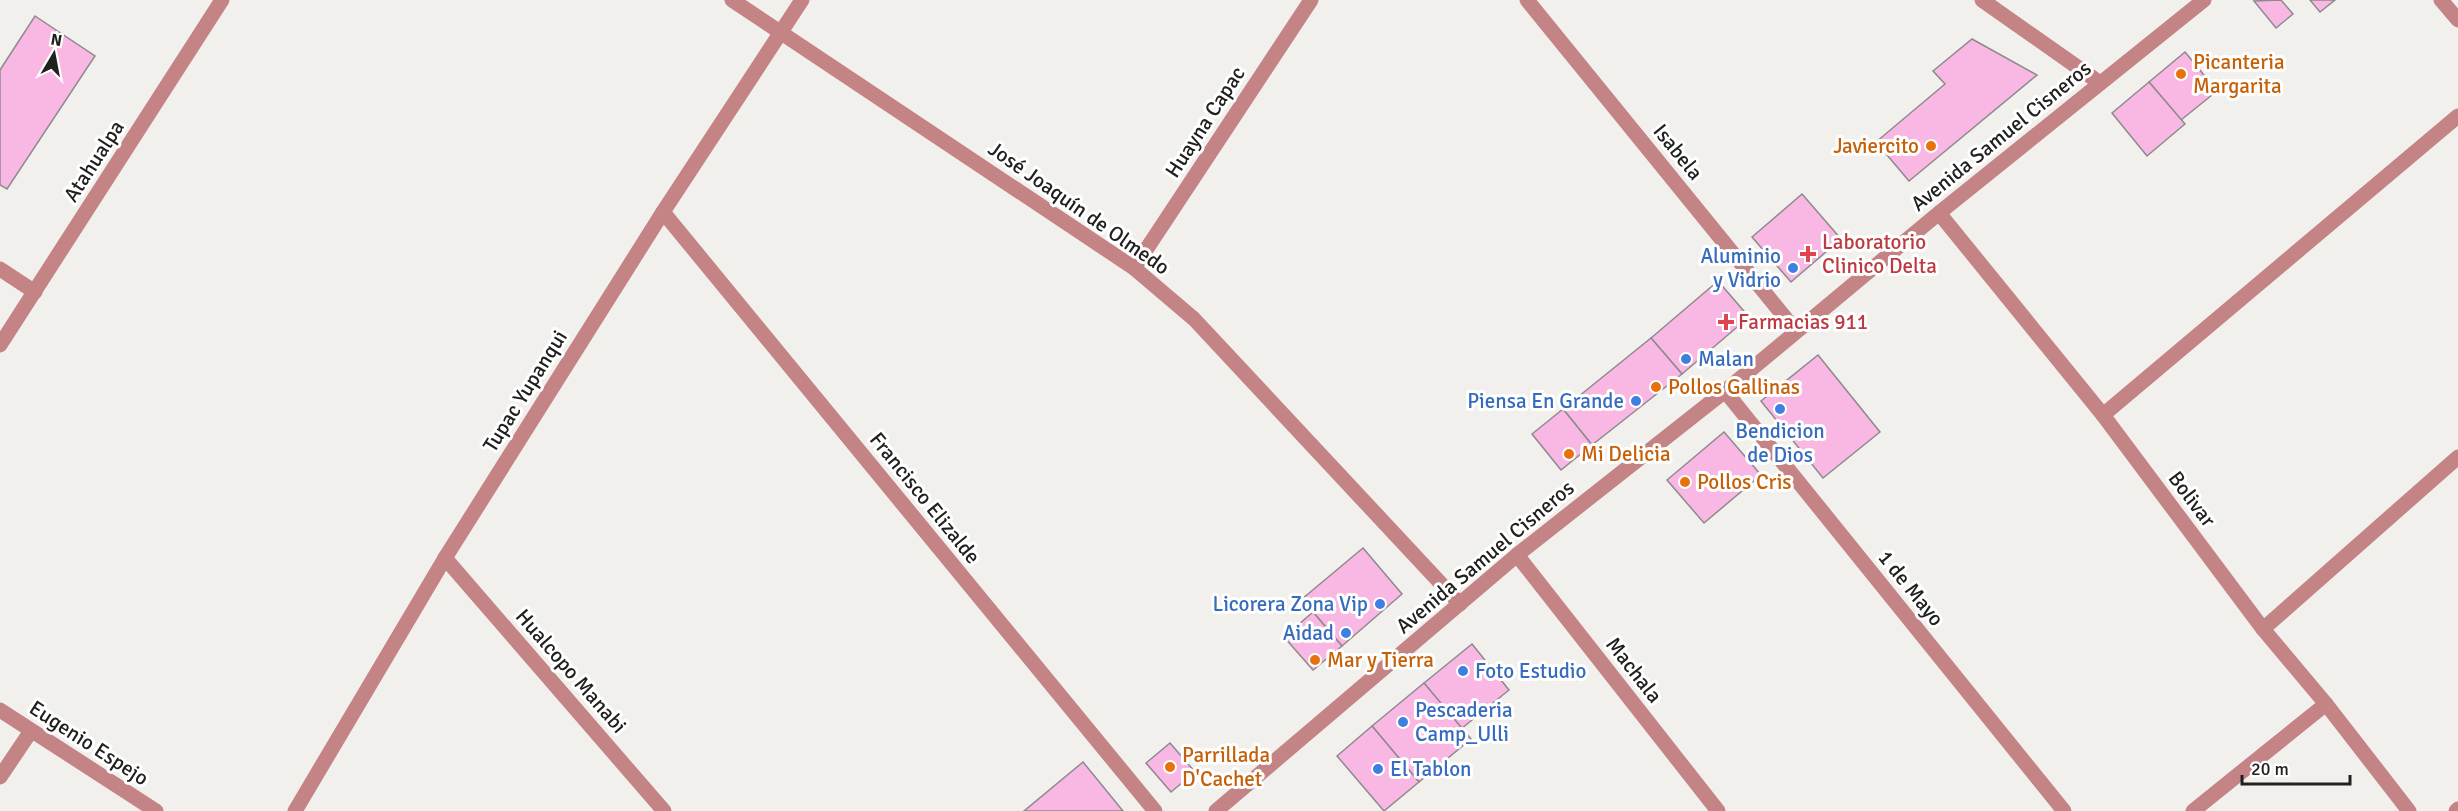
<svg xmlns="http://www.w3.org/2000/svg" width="2458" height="811" font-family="Signika,sans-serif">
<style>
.building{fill:#f9b7e4;stroke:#8e8a8c;stroke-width:1.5}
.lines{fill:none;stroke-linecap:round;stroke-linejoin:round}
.minor{stroke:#c48385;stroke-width:15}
.food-dot{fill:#e8710a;stroke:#fff;stroke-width:2}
.health-dot{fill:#e0444e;stroke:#fff;stroke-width:2}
.shop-dot{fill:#3f7fe0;stroke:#fff;stroke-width:2}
.labels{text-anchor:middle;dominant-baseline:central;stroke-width:6;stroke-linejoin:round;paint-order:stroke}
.food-label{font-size:21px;fill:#c56008;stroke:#fff;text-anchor:start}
.street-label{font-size:21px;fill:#20201f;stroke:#fff}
.health-label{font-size:21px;fill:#be3a42;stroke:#fff;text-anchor:start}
.shop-label{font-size:21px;fill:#366cbe;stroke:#fff;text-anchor:end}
</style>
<rect width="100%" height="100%" fill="#f1f0ec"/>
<!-- building -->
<g class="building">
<path d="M 2281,0 L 2293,14 L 2276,28 L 2254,1 Z"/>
<path d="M 2310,0 L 2335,0 L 2320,12 Z"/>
<path d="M 35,16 L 95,56 L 7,189 L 0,185 L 0,70 Z"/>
<path d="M 1972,39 L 2037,75 L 1909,181 L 1876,142 L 1945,84 L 1933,71 Z"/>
<path d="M 2185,52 L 2217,91 L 2181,120 L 2149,82 Z"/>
<path d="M 2149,82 L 2185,124 L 2147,156 L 2112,113 Z"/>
<path d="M 1802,194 L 1841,239 L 1791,282 L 1752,237 Z"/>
<path d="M 1718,281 L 1749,317 L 1682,374 L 1651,338 Z"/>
<path d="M 1651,338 L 1682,374 L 1592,445 L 1563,409 Z"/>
<path d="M 1818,355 L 1880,432 L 1823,478 L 1761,401 Z"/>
<path d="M 1563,409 L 1592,445 L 1561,470 L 1532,434 Z"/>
<path d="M 1724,432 L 1761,475 L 1704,523 L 1667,480 Z"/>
<path d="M 1363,548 L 1402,594 L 1342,646 L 1302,599 Z"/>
<path d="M 1313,612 L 1342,646 L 1313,670 L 1284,637 Z"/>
<path d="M 1472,644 L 1509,690 L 1461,729 L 1424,683 Z"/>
<path d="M 1424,683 L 1471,739 L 1419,782 L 1372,726 Z"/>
<path d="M 1372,726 L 1419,782 L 1384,811 L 1337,756 Z"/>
<path d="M 1170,743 L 1195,772 L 1171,792 L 1146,763 Z"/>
<path d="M 1083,762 L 1123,811 L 1024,811 Z"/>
</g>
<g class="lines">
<!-- minor -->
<g class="minor">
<path d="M 732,0 L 1134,268 L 1194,319 L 1460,604"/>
<path d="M 1527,0 L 1796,331"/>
<path d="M 1982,0 L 2100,83"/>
<path d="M 2441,0 L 2458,20"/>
<path d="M 663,212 L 1155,811"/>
<path d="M 1939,213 L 2103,415 L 2263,629 L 2326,704 L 2409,811"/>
<path d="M 1134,268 L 1311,0"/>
<path d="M 0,269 L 35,292"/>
<path d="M 0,345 L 222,0"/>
<path d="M 1725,391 L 2064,811"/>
<path d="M 2103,415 L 2458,116"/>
<path d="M 1517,555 L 1718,811"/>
<path d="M 445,558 L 664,811"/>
<path d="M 2263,629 L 2458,457"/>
<path d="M 0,710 L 156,811"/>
<path d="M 0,777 L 31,731"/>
<path d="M 295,811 L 445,558 L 663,212 L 802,0"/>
<path d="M 1216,811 L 1517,555 L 1725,391 L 1939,213 L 2204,0"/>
<path d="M 2193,811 L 2326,704"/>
<path d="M 2456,811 L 2458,809"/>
</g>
</g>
<!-- markers -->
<g class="food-dot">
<circle cx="2181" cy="74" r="6"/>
<circle cx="1931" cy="146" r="6"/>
<circle cx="1656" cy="387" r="6"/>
<circle cx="1569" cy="454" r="6"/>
<circle cx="1685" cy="482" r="6"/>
<circle cx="1315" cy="660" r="6"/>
<circle cx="1170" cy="767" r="6"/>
</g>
<g class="health-dot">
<path d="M1805 245h6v6h6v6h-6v6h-6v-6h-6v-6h6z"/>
<path d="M1723 313h6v6h6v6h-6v6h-6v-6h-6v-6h6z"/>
</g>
<g class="shop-dot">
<circle cx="1793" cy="268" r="6"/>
<circle cx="1686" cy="359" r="6"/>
<circle cx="1636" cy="401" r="6"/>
<circle cx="1780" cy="409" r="6"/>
<circle cx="1380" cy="604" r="6"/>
<circle cx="1346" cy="633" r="6"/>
<circle cx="1463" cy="671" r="6"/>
<circle cx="1403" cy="722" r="6"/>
<circle cx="1378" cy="769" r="6"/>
</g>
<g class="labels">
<!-- food labels -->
<g class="food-label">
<text x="2193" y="62">Picanteria<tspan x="2193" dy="24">Margarita</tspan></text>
<text x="1919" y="146" text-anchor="end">Javiercito</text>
<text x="1668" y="387">Pollos Gallinas</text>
<text x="1581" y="454">Mi Delicia</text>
<text x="1697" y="482">Pollos Cris</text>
<text x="1327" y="660">Mar y Tierra</text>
<text x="1182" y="755">Parrillada<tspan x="1182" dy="24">D'Cachet</tspan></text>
</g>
<!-- street labels -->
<g class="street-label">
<text transform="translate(1205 122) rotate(-57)">Huayna Capac</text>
<text transform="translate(2001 136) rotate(-39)">Avenida Samuel Cisneros</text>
<text transform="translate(1678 152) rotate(51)">Isabela</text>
<text transform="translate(94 161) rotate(-57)">Atahualpa</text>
<text transform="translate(1079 208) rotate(35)">José Joaquín de Olmedo</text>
<text transform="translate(525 391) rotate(-58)">Tupac Yupanqui</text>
<text transform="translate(925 498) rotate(51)">Francisco Elizalde</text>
<text transform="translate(2192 499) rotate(53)">Bolivar</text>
<text transform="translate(1485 557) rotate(-40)">Avenida Samuel Cisneros</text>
<text transform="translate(1911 588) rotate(51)">1 de Mayo</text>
<text transform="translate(1634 670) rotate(52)">Machala</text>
<text transform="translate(571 671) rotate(49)">Hualcopo Manabi</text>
<text transform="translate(89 743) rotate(33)">Eugenio Espejo</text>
</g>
<!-- health labels -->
<g class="health-label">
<text x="1822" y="242">Laboratorio<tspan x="1822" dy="24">Clinico Delta</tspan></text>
<text x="1738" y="322">Farmacias 911</text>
</g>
<!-- shop labels -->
<g class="shop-label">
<text x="1781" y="256">Aluminio<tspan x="1781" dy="24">y Vidrio</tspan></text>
<text x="1698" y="359" text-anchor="start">Malan</text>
<text x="1624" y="401">Piensa En Grande</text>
<text x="1780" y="431" text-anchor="middle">Bendicion<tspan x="1780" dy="24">de Dios</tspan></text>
<text x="1368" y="604">Licorera Zona Vip</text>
<text x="1334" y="633">Aidad</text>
<text x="1475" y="671" text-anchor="start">Foto Estudio</text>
<text x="1415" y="710" text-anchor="start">Pescaderia<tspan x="1415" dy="24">Camp_Ulli</tspan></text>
<text x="1390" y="769" text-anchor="start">El Tablon</text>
</g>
</g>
<!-- north arrow -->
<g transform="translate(54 54) rotate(10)" stroke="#ffffff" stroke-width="4.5" paint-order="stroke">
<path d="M0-4.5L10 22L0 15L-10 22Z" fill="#20201f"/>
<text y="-9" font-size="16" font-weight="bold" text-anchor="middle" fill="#20201f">N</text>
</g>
<!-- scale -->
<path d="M2242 775v9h108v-9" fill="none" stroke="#20201f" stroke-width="3"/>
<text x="2251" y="775" font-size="18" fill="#20201f" stroke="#ffffff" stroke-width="4.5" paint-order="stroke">20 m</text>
</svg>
